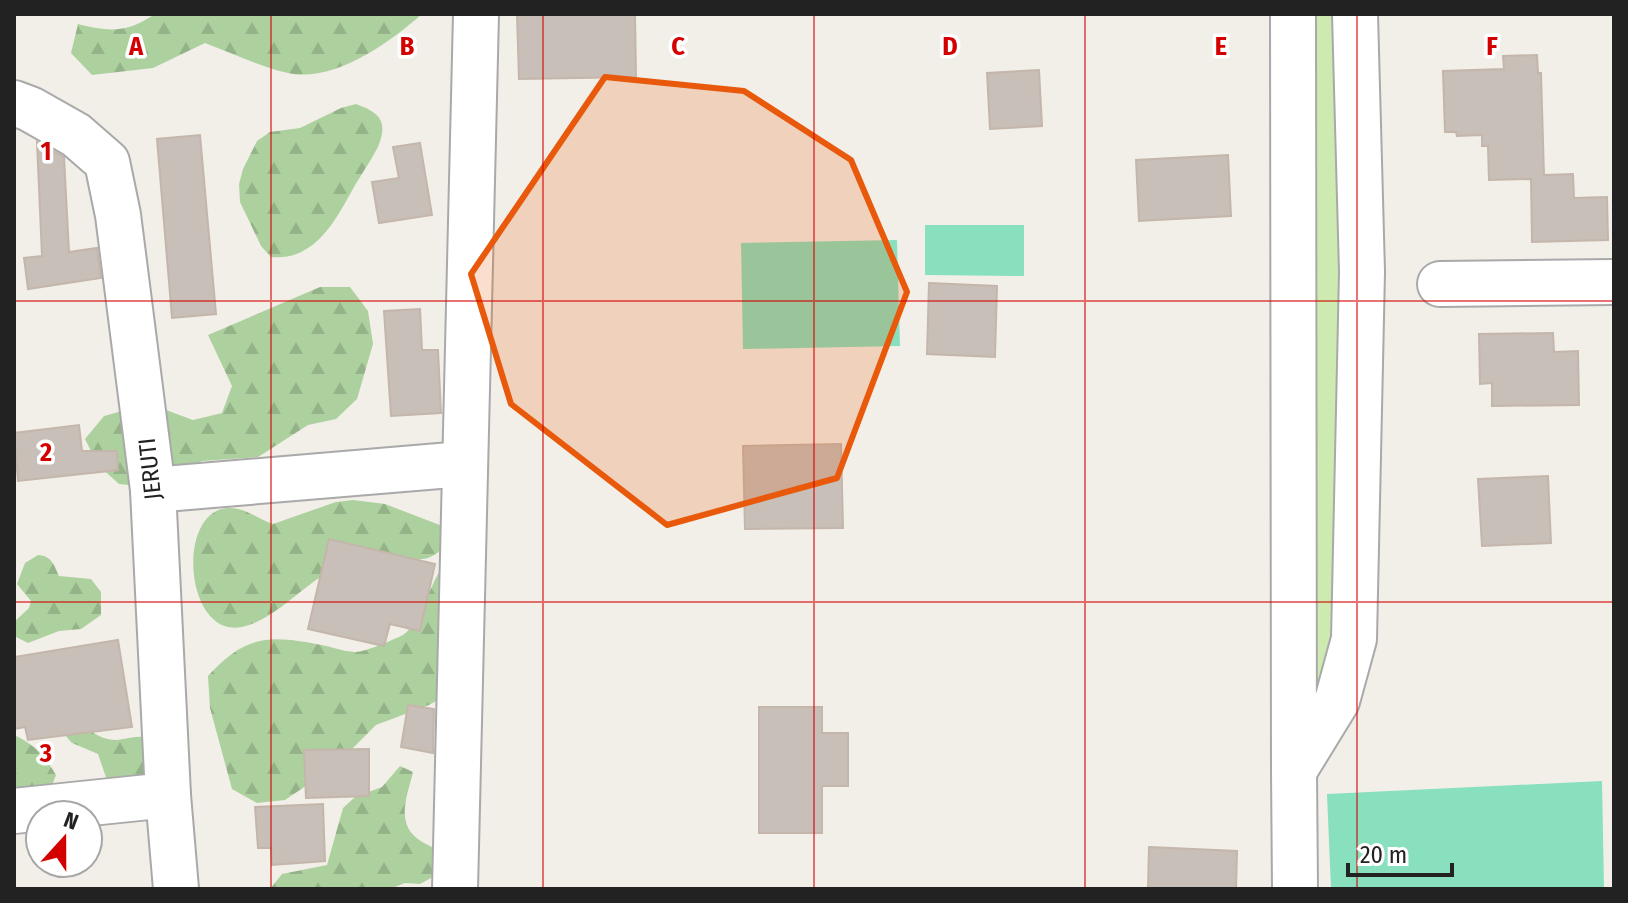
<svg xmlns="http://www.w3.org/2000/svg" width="1628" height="903" font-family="'Fira Sans Condensed',sans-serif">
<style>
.grass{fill:#cdebb0}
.forest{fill:url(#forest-firs)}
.pitch{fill:#88e0be}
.building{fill:#c7bfb8;stroke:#c4b6ab;stroke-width:2}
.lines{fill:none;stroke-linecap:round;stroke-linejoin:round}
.minor-casing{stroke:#a9a9a9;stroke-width:48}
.minor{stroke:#fff;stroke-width:44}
.marked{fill:#e8590c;fill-opacity:0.2;stroke:#e8590c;stroke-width:6;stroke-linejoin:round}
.grid{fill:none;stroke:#d40000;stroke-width:2;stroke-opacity:0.55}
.labels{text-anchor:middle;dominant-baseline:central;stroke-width:7;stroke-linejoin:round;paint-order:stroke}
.street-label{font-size:24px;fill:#222;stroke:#fff}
.grid-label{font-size:26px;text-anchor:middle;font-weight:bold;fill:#d40000;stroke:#fff;stroke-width:7;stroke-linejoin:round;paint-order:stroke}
</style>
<defs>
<pattern id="forest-firs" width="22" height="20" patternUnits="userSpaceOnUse" patternTransform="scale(2)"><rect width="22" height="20" fill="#add19e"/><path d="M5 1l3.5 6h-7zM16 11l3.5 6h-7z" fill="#95b388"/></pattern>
</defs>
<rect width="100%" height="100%" fill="#f2efe9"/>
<!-- grass -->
<path class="grass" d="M 1302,14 L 1339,14 L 1344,619 L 1314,701 Z"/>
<!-- forest -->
<g class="forest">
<path d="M 155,14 L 422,14 C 389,43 334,83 288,73 C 260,67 232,53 205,43 L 153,68 L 92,75 L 71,53 L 78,24 C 110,32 127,33 155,14 Z"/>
<path d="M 356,104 C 381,113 388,122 378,147 C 369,164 358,179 349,196 C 332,227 311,261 271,257 L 261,246 L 240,202 L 239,184 L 243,169 L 257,141 L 270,132 L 300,128 L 341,108 Z"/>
<path d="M 320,287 L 350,287 L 368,311 L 373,344 L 357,399 L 336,419 L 308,425 L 258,457 L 202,461 L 148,487 L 119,484 L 98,465 L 85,439 L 104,416 L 133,408 L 166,410 L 193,420 L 222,413 L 232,386 L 208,335 Z"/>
<path d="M 353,500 L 385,504 L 445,527 L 453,540 C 446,546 437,555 428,558 C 406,564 383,548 363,557 C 350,563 336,569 324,575 C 297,591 273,620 242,627 C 185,639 175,511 228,508 C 244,507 258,519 273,524 L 336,502 Z"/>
<path d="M 38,555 C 52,556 54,565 59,576 L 91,579 L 101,592 L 101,615 L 81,629 L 59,631 L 28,643 L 14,636 L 14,622 L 29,608 L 31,601 L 17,584 L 25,563 Z"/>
<path d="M 447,560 L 456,690 L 429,705 L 376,725 L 334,767 L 285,800 L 257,803 L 232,789 L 210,708 L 208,676 C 247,633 272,635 326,646 C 335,648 346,652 356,652 C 365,652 395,639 403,635 C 421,623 431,579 447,560 Z"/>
<path d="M 79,723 C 92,733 106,743 123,739 C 131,738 136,736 144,737 L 150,764 L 141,778 L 109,786 L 98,754 L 72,743 L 62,732 Z"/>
<path d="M 14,735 C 34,744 45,756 56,775 L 45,803 L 14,807 Z"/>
<path d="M 400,766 L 413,772 C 408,794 395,822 418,839 C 426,845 437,849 446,855 L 446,870 L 420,884 L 405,883 L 390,889 L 270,889 L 282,874 L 327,865 L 343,808 L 355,797 L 382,787 Z"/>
</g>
<!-- pitch -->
<g class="pitch">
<path d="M 925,225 L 1024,225 L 1024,276 L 925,275 Z"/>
<path d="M 897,240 L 900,346 L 743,349 L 741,243 Z"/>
<path d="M 1602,781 L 1604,889 L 1331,889 L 1327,794 Z"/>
</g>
<!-- building -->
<g class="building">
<path d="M 517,14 L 635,14 L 636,77 L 519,79 Z"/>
<path d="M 1537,55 L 1538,73 L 1541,73 L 1544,175 L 1573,174 L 1574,198 L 1607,197 L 1608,240 L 1532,242 L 1531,179 L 1489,180 L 1488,146 L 1482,146 L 1482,135 L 1457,136 L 1456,132 L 1445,132 L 1443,71 L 1504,69 L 1503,56 Z"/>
<path d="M 1039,70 L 1042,126 L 990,129 L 987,73 Z"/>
<path d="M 200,135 L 216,314 L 172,318 L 157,139 Z"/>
<path d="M 37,142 L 64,157 L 69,252 L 97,248 L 101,278 L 28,289 L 24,258 L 42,256 Z"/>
<path d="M 420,143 L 432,215 L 379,223 L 372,182 L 399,178 L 393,147 Z"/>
<path d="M 1228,155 L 1231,216 L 1139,221 L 1136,160 Z"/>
<path d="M 929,283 L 997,286 L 995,357 L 927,354 Z"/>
<path d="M 420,309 L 422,350 L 438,350 L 441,413 L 391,416 L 384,311 Z"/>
<path d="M 1553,333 L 1554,352 L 1578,351 L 1579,405 L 1492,406 L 1492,383 L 1480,384 L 1479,334 Z"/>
<path d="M 79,425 L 82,451 L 117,451 L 118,470 L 18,481 L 14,433 Z"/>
<path d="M 841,444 L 843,528 L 745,529 L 743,446 Z"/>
<path d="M 1548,476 L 1551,543 L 1482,546 L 1478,479 Z"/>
<path d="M 329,539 L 435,564 L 420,631 L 390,624 L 384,646 L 308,629 Z"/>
<path d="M 118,640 L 132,727 L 28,740 L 25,727 L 14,729 L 14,657 Z"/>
<path d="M 408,705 L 434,709 L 433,753 L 401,747 Z"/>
<path d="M 759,707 L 822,707 L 822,733 L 848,733 L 848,786 L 822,786 L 822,833 L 759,833 Z"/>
<path d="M 369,749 L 369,796 L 306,798 L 304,750 Z"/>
<path d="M 323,804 L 325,861 L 272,865 L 271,848 L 258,848 L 255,807 Z"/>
<path d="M 1149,847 L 1237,851 L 1236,889 L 1148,889 Z"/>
</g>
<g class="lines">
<!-- minor casing -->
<g class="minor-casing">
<g id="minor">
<path d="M 1293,14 L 1294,771"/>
<path d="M 14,103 L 30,109 L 76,135 L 107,162 L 118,215 L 153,490 L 168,795 L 176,889"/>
<path d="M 1440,284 L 1614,282"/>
<path d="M 153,490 L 463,464"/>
<path d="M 14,811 L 168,795"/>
<path d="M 455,889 L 476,14"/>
<path d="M 1295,889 L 1294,771 L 1337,701 L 1354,639 L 1362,272 L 1355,14"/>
</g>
</g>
<!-- minor -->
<use href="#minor" class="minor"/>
</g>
<!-- marked area -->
<path class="marked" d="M 605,77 L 744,91 L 851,160 L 907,292 L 837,478 L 667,525 L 511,404 L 471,274 Z"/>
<!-- grid -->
<path class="grid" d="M 271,14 L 271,889M 543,14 L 543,889M 814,14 L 814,889M 1085,14 L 1085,889M 1357,14 L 1357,889M 14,301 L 1614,301M 14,602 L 1614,602"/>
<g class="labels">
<!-- street labels -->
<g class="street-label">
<text transform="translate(150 469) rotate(-96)">JERUTI</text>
</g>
</g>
<g class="grid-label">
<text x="136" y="55">A</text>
<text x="407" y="55">B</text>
<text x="678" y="55">C</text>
<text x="950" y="55">D</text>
<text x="1221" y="55">E</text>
<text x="1492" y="55">F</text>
<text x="46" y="160">1</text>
<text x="46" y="461">2</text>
<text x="46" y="762">3</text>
</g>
<!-- border -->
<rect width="1628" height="903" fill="none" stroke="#222222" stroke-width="32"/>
<!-- north arrow -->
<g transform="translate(64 839) rotate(21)"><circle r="38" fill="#ffffff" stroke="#a7a7a7" stroke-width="2"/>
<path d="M0-6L14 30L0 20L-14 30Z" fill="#d40000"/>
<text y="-12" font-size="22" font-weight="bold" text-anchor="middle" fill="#222222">N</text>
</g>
<!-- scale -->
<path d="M1348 863v12h104v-12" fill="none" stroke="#222222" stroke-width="4"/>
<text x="1360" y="863" font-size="24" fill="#222222" stroke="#ffffff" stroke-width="6" paint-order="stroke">20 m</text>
</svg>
